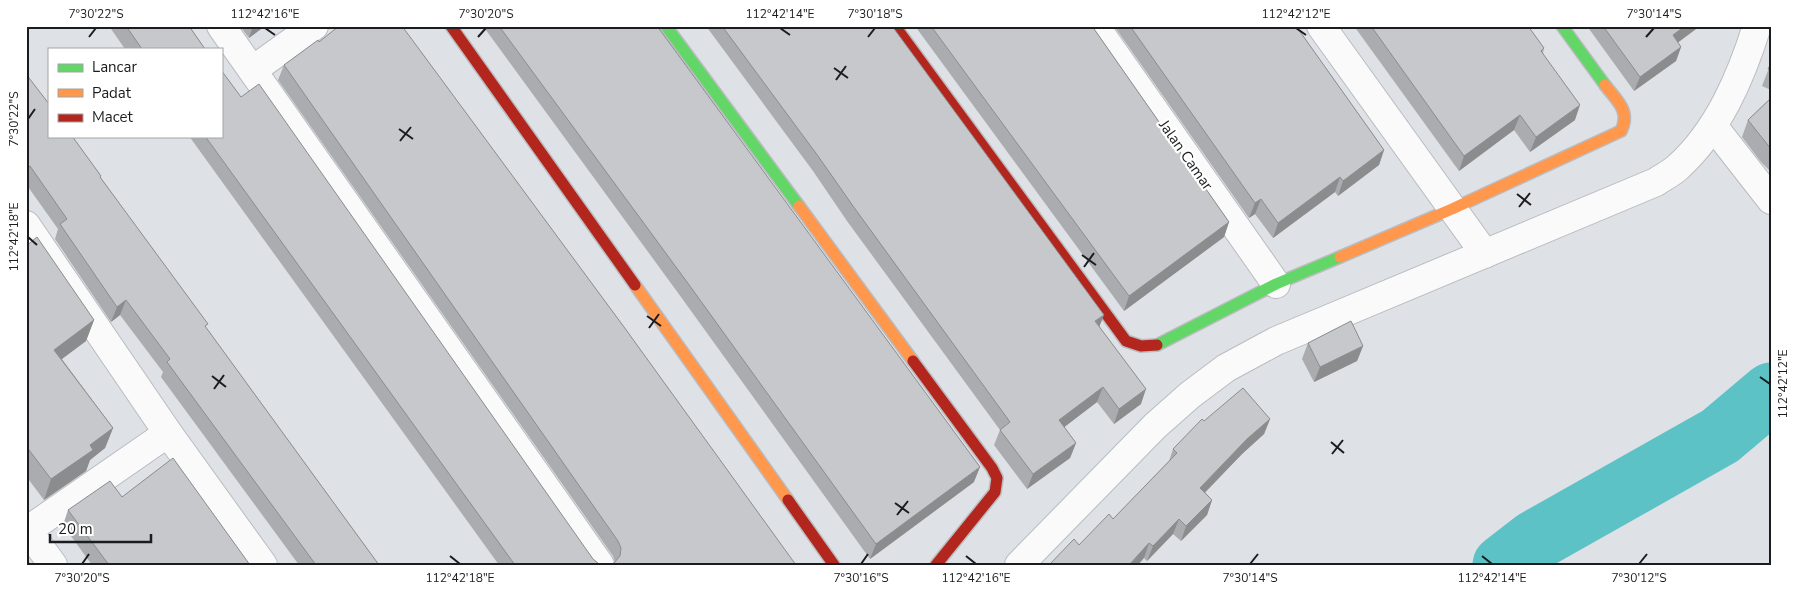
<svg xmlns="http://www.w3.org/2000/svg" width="1797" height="591" font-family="'Nunito Sans',sans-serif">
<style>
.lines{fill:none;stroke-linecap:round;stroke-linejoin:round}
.river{stroke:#5cc2c5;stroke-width:61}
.street-casing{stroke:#babcbf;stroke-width:30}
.fast-casing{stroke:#babcbf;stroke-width:14}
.slow-casing{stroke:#babcbf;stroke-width:14}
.jam-casing{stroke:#babcbf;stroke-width:14}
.street{stroke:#fafafb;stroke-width:28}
.fast{stroke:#63d668;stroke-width:11}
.slow{stroke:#ff974d;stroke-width:11}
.jam{stroke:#b3261e;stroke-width:11}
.wall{fill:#aaacaf}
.shaded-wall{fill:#8b8c8e}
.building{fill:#c6c8cb;stroke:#8b8c8e}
.ticks{fill:none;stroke:#1a1c1e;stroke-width:2}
.labels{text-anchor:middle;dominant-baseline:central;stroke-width:4.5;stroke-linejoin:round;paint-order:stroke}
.street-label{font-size:15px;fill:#1a1c1e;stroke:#fff}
.neatline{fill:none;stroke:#1a1c1e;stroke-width:2}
.ticks-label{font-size:12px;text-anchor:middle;fill:#1a1c1e}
</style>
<rect width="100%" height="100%" fill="#dee1e5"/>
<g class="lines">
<!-- river -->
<path class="river" d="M 1503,565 L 1534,541 L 1720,436 L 1771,393"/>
<!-- street casing -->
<g class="street-casing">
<g id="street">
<path d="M 221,26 L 600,565"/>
<path d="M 1095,26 L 1276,284"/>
<path d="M 1321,26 L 1485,254"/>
<path d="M 253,70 L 314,26"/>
<path d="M 1714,127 L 1771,200"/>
<path d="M 26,225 L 168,433 L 263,565"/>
<path d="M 26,528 L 53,565"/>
<path d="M 28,530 L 168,433"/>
<path d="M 1019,565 L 1155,426 L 1190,395 L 1226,368 L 1276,341 L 1656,182 C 1663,177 1672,173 1678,167 C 1718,131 1741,77 1757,26"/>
</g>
</g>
<!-- fast casing -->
<g class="fast-casing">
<g id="fast">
<path d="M 666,26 L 799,206"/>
<path d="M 1562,26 L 1605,85"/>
<path d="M 1157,345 L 1276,284 L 1340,257"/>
</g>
</g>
<!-- slow casing -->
<g class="slow-casing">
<g id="slow">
<path d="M 799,206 L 913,361"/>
<path d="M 1340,257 L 1452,209 L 1621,131 C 1631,111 1617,101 1605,85"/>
<path d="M 635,285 L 788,500"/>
</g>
</g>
<!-- jam casing -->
<g class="jam-casing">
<g id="jam">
<path d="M 451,26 L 635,285"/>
<path d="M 895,26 L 1126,341 L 1141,346 L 1157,345"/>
<path d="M 913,361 L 992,468 L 997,478 L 995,492 L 936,565"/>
<path d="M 788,500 L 834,565"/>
</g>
</g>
<!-- street -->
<use href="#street" class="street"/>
<!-- fast -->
<use href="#fast" class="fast"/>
<!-- slow -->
<use href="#slow" class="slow"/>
<!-- jam -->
<use href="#jam" class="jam"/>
</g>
<!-- wall -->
<g class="wall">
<path d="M 109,26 L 189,26 L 205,49 L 125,49 Z"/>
<path d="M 240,26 L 265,26 L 249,38 Z"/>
<path d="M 483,26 L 657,26 L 974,482 L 870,559 L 681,297 Z"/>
<path d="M 706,26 L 892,26 L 1100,327 L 1141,404 L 1114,424 L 1097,402 L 1064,427 L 1076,443 L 1070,458 L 1027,489 L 994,445 L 1000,430 L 847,221 L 813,171 Z"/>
<path d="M 915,26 L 1092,26 L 1229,222 L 1224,237 L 1124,311 Z"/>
<path d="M 1114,26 L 1296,26 L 1384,150 L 1379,165 L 1338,196 L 1335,192 L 1273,238 L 1255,214 L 1249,218 Z"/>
<path d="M 1354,26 L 1528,26 L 1544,48 L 1543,53 L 1575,120 L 1530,152 L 1514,130 L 1459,171 Z"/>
<path d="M 1587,26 L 1700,26 L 1678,42 L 1681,47 L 1676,61 L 1634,91 Z"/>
<path d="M 1771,63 L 1771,90 L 1762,86 Z"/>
<path d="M 284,65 L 796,565 L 614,563 L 615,562 L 613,556 L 278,80 Z"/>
<path d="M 26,74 L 101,176 L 101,178 L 206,328 L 379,565 L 299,565 L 161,377 L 163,372 L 120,315 L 111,322 L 55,239 L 58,229 L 26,184 Z"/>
<path d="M 241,97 L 593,559 L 599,564 L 603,565 L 499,565 L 189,136 L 221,136 Z"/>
<path d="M 1771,98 L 1771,172 L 1761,162 L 1742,137 L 1748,120 Z"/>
<path d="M 26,246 L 94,320 L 86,341 L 62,359 L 113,428 L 105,448 L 90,460 L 86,471 L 44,500 L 26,476 Z"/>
<path d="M 1308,343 L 1363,346 L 1357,361 L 1314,382 L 1302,359 Z"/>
<path d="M 1270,419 L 1264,434 L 1242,454 L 1205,492 L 1212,500 L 1207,515 L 1181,541 L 1173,534 L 1147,561 L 1144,558 L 1079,545 L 1113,519 L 1169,461 L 1173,449 L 1204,421 Z"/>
<path d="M 122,497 L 250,565 L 92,565 L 63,525 L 68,510 Z"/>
</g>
<!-- shaded-wall -->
<g class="shaded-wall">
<path d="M 253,26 L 265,26 L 249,38 Z"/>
<path d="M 1685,26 L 1700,26 L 1668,50 L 1673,35 Z"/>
<path d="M 1681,47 L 1676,61 L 1634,91 L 1640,77 Z"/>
<path d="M 1580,105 L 1575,120 L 1530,152 L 1536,137 Z"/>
<path d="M 1520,115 L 1514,130 L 1459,171 L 1464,156 Z"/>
<path d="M 1384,150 L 1379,165 L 1338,196 L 1343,181 Z"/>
<path d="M 30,166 L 26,175 L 26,168 Z"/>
<path d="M 1340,177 L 1335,192 L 1273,238 L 1278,223 Z"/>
<path d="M 1261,199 L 1255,214 L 1249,218 L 1255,203 Z"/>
<path d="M 1229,222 L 1224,237 L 1124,311 L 1129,296 Z"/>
<path d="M 126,300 L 120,315 L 111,322 L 117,307 Z"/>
<path d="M 1104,315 L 1098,330 L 1095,321 Z"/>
<path d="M 94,320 L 86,341 L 47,370 L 54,350 Z"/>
<path d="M 1363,346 L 1357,361 L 1314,382 L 1320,367 Z"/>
<path d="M 1103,387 L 1097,402 L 1054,435 L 1059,420 Z"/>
<path d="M 1146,389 L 1141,404 L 1114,424 L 1119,409 Z"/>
<path d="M 1270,419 L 1264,434 L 1242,454 L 1195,503 L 1200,488 L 1247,439 Z"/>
<path d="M 113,428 L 105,448 L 90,460 L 86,471 L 44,500 L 51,479 L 90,445 Z"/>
<path d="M 1076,443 L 1070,458 L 1027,489 L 1033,474 Z"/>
<path d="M 980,467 L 974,482 L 870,559 L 876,544 Z"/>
<path d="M 1212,500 L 1207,515 L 1181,541 L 1186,526 Z"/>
<path d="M 1179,519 L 1173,534 L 1147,561 L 1153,546 Z"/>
<path d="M 1149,543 L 1144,558 L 1138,565 L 1129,565 Z"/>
</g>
<!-- building -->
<g class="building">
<path d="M 126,26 L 189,26 L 205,49 L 142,49 Z"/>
<path d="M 339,26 L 402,26 L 624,327 L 796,565 L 608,565 L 614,563 L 620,556 L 621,548 L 618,541 L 284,65 L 318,40 L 319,42 Z"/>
<path d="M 499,26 L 657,26 L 980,467 L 876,544 L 687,282 Z"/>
<path d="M 722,26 L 892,26 L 1104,315 L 1095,321 L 1146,389 L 1119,409 L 1103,387 L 1059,420 L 1076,443 L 1033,474 L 1000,430 L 1010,422 L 853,206 L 818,156 Z"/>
<path d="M 931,26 L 1092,26 L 1229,222 L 1129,296 Z"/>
<path d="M 1130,26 L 1296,26 L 1384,150 L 1343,181 L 1340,177 L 1278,223 L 1261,199 L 1255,203 Z"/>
<path d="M 1371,26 L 1528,26 L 1544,48 L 1541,51 L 1580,105 L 1536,137 L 1520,115 L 1464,156 Z"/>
<path d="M 1603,26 L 1685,26 L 1673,35 L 1681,47 L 1640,77 Z"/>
<path d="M 1771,63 L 1771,70 L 1768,69 Z"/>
<path d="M 221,70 L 241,97 L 259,84 L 593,559 L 599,564 L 603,565 L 515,565 L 205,136 L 221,136 Z"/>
<path d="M 26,74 L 49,104 L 49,136 L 72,136 L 101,176 L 100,177 L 208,324 L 205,326 L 379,565 L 316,565 L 167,362 L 170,359 L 126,300 L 117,307 L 60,224 L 67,219 L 30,166 L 26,168 Z"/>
<path d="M 1771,98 L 1771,149 L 1748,120 Z"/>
<path d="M 37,237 L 94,320 L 54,350 L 113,428 L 90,445 L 93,450 L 51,479 L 26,446 L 26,246 Z"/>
<path d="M 1351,321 L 1363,346 L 1320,367 L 1308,343 Z"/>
<path d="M 1243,388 L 1270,419 L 1247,439 L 1200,488 L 1212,500 L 1186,526 L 1179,519 L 1153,546 L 1149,543 L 1129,565 L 1049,565 L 1074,539 L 1079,545 L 1109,514 L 1113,519 L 1177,453 L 1173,449 L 1202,419 L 1204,421 Z"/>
<path d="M 173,458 L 250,565 L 109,565 L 68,510 L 110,481 L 122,497 Z"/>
<path d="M 26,559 L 31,565 L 26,565 Z"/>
</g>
<!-- ticks -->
<path class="ticks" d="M 265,28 L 275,35M 780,28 L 790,35M 1296,28 L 1306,35M 89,37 L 96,28M 478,37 L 486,28M 868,37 L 875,28M 1646,37 L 1654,28M 834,68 L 848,78M 836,80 L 846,66M 28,119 L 35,109M 399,129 L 413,139M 400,141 L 411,127M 1517,194 L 1531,205M 1519,207 L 1530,193M 28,237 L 37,245M 1082,255 L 1096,265M 1084,267 L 1094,253M 647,316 L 661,326M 649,328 L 659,314M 212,376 L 226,387M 1760,377 L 1770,384M 214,389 L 224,375M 1331,442 L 1344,453M 1332,454 L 1343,440M 895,503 L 909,513M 897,515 L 908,501M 450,556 L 460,564M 966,556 L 976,564M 1482,556 L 1492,564M 82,564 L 89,554M 861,564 L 868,554M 1250,564 L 1258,554M 1639,564 L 1647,554"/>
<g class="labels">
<!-- street labels -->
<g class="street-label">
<text transform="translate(1186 155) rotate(55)">Jalan Camar</text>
</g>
</g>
<!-- border -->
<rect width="1797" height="591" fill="none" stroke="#ffffff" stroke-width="55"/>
<!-- legend -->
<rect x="48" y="48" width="175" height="90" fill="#ffffff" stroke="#a3a4a5"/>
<rect x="58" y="64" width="25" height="8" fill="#63d668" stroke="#a3a4a5"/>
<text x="92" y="72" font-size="15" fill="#1a1c1e">Lancar</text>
<rect x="58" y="89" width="25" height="8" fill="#ff974d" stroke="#a3a4a5"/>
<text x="92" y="98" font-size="15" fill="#1a1c1e">Padat</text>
<rect x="58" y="114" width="25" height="8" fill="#b3261e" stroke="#a3a4a5"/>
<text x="92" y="122" font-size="15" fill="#1a1c1e">Macet</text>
<!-- scale -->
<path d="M50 534v8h101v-8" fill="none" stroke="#1a1c1e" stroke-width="2.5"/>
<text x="58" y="534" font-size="15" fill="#1a1c1e" stroke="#ffffff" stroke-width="4" paint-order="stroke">20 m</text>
<rect x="28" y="28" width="1742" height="536" class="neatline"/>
<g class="ticks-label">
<text x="96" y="18">7°30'22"S</text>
<text x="265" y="18">112°42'16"E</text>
<text x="486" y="18">7°30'20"S</text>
<text x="780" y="18">112°42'14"E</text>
<text x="875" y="18">7°30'18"S</text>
<text x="1296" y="18">112°42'12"E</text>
<text x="1654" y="18">7°30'14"S</text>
<text transform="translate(14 119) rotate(-90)" y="4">7°30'22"S</text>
<text transform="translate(14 237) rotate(-90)" y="4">112°42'18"E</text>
<text transform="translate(1783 384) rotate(-90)" y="4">112°42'12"E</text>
<text x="82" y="582">7°30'20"S</text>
<text x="460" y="582">112°42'18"E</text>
<text x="861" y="582">7°30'16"S</text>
<text x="976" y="582">112°42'16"E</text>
<text x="1250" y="582">7°30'14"S</text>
<text x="1492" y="582">112°42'14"E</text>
<text x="1639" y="582">7°30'12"S</text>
</g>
</svg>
